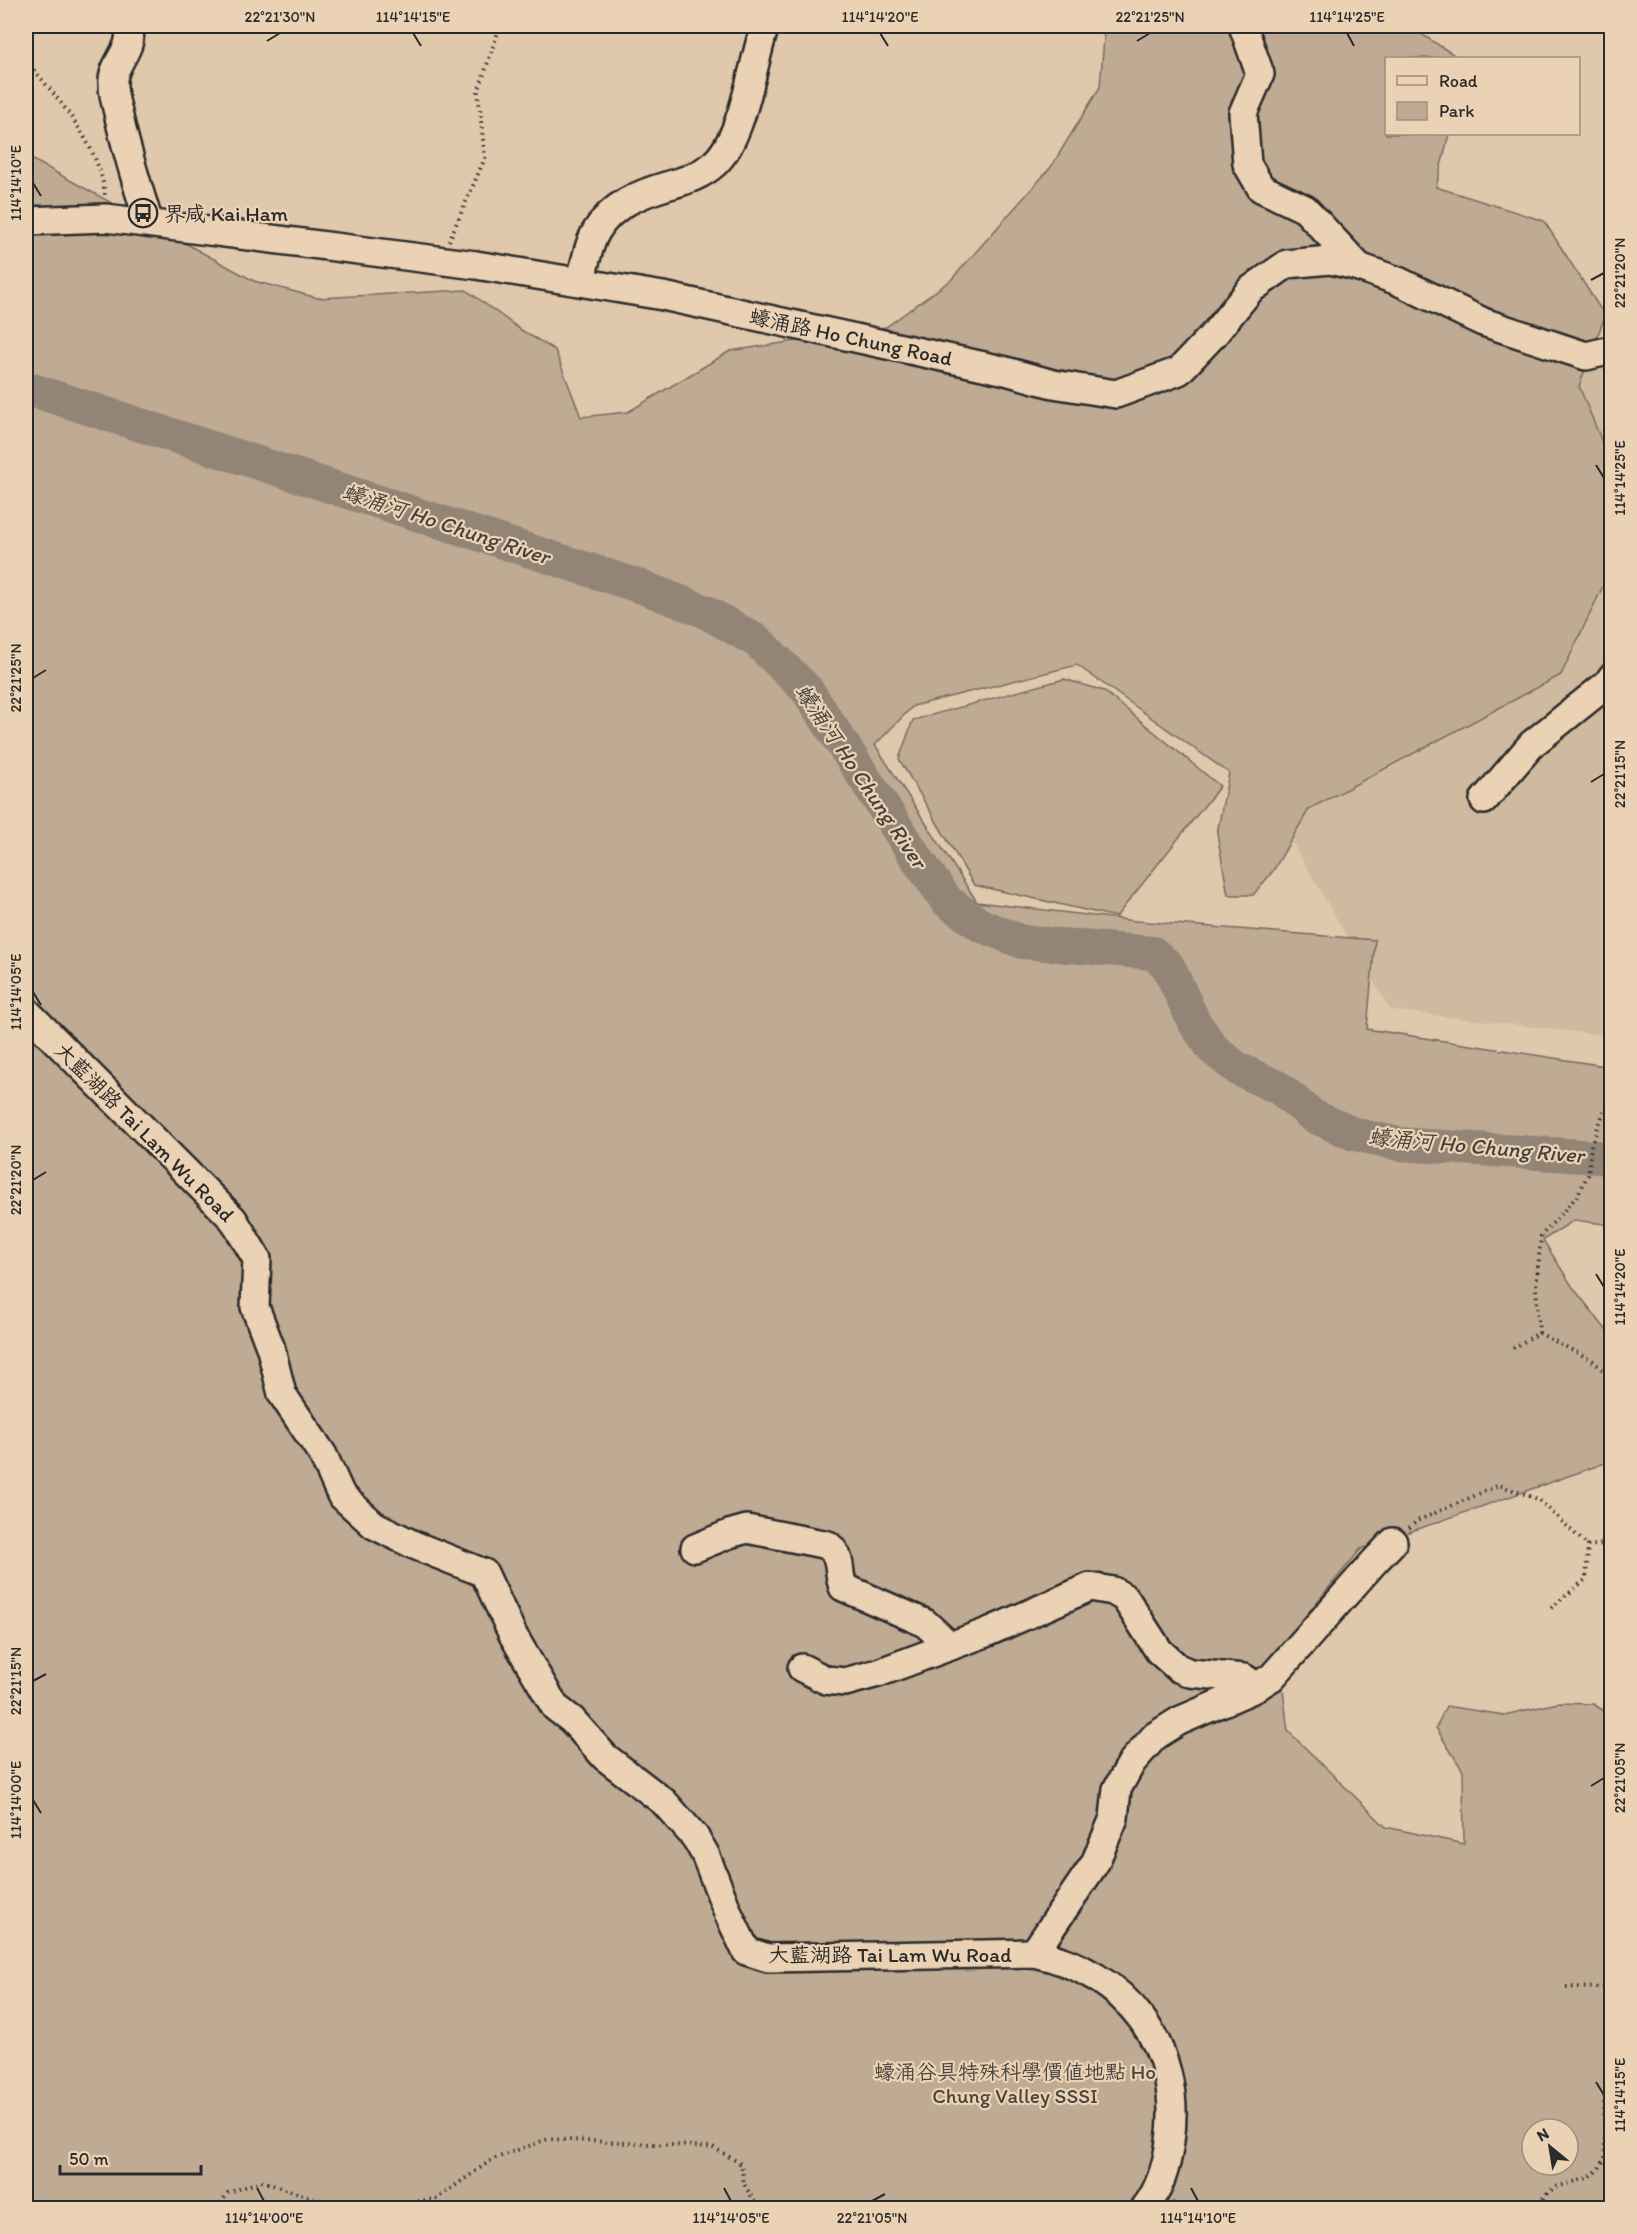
<svg xmlns="http://www.w3.org/2000/svg" width="1637" height="2234" font-family="Itim,'LXGW WenKai TC',sans-serif">
<style>
.built{fill:#cfbaa0}
.green{fill:#bfab94;stroke:#756b60;stroke-width:1.5;fill-rule:evenodd}
.lines{fill:none;stroke-linecap:round;stroke-linejoin:round}
.river{stroke:#938576;stroke-width:34}
.minor-casing{stroke:#2b2b2b;stroke-width:32}
.path{stroke:#2b2b2b;stroke-width:4;stroke-dasharray:1.5 4.5;stroke-linecap:butt}
.minor{stroke:#ecd2b4;stroke-width:27}
.ticks{fill:none;stroke:#2b2b2b;stroke-width:2}
.labels{text-anchor:middle;dominant-baseline:central;stroke-width:4.5;stroke-linejoin:round;paint-order:stroke}
.poi-label{font-size:21px;fill:#2b2b2b;stroke:#ecd2b4;text-anchor:start}
.street-label{font-size:21px;fill:#2b2b2b;stroke:#ecd2b4}
.park-label{font-size:21px;fill:#494540;stroke:#ecd2b4}
.water-label{font-size:22px;font-style:italic;fill:#45423e;stroke:#ecd2b4}
.neatline{fill:none;stroke:#2b2b2b;stroke-width:2}
.ticks-label{font-size:15px;text-anchor:middle;fill:#2b2b2b}
</style>
<rect width="100%" height="100%" fill="#e0c8ac"/>
<filter id="ink" filterUnits="userSpaceOnUse"><feTurbulence type="fractalNoise" baseFrequency=".0167" numOctaves="2"/><feDisplacementMap in="SourceGraphic" scale="12" xChannelSelector="R" yChannelSelector="G"/><feConvolveMatrix kernelMatrix="1 2 1 2 8 2 1 2 1" color-interpolation-filters="sRGB"/></filter>
<g filter="url(#ink)">
<!-- built -->
<path class="built" d="M 1611,349 L 1611,1036 L 1390,1010 L 1107,526 Z"/>
<!-- green -->
<g class="green">
<path d="M 1101,26 L 1409,26 L 1459,58 L 1386,58 L 1386,134 L 1449,134 L 1436,187 L 1544,221 L 1605,316 L 1579,386 L 1611,464 L 1611,569 L 1561,675 L 1309,809 L 1273,871 L 1253,895 L 1228,895 L 1217,833 L 1229,773 L 1077,665 L 913,706 L 875,745 L 977,902 L 1136,921 L 1375,940 L 1367,1029 L 1611,1067 L 1611,1225 L 1574,1220 L 1543,1240 L 1572,1286 L 1611,1336 L 1611,1461 L 1361,1549 L 1278,1649 L 1288,1731 L 1386,1827 L 1464,1844 L 1463,1771 L 1436,1728 L 1446,1706 L 1504,1715 L 1558,1703 L 1593,1704 L 1611,1715 L 1611,2208 L 26,2208 L 26,156 L 254,281 L 318,298 L 466,290 L 521,330 L 555,350 L 581,417 L 628,412 L 730,351 L 886,327 L 951,280 L 1051,167 L 1100,87 L 1104,38 ZM 1532,2129 L 1568,2129 L 1568,2165 L 1532,2165 Z"/>
<path d="M 1064,679 L 1104,691 L 1220,786 L 1116,917 L 974,885 L 899,759 L 913,720 Z"/>
</g>
<g class="lines">
<!-- river -->
<path class="river" d="M 26,388 L 642,587 L 704,611 L 757,641 L 807,690 L 920,863 L 947,901 L 980,925 L 1022,942 L 1153,953 L 1168,966 L 1194,1022 L 1213,1049 L 1238,1069 L 1279,1088 L 1313,1116 L 1354,1134 L 1399,1144 L 1612,1158"/>
<!-- minor casing -->
<g class="minor-casing">
<g id="minor">
<path d="M 128,26 C 136,49 111,62 113,85 C 113,96 117,107 119,117 C 127,153 138,188 149,223"/>
<path d="M 1243,26 L 1260,74 L 1243,113 L 1247,164 L 1261,188 L 1305,209 L 1359,267"/>
<path d="M 26,221 L 106,218 L 476,265 L 663,296 L 1002,370 L 1053,384 L 1116,394 L 1179,371 L 1215,333 L 1250,290 L 1287,264 L 1330,260 L 1359,267 L 1398,281 L 1483,322 L 1586,356 L 1612,350"/>
<path d="M 580,282 C 585,266 588,244 597,230 C 612,205 639,194 666,186 C 684,181 701,176 715,163 C 744,136 752,64 765,26"/>
<path d="M 1484,800 L 1532,744 L 1607,684 L 1612,677"/>
<path d="M 26,1011 L 233,1219 L 257,1259 L 255,1307 L 271,1349 L 282,1394 L 323,1455 L 341,1495 L 374,1525 L 414,1545 L 484,1573 L 513,1635 L 555,1707 L 572,1720 L 605,1757 L 664,1802 L 695,1837 L 705,1854 L 729,1915 L 746,1951 L 768,1958 L 1034,1953 C 1125,1972 1184,2046 1170,2141 C 1167,2165 1160,2189 1145,2208"/>
<path d="M 695,1548 L 729,1534 L 747,1529 L 828,1545 C 843,1558 837,1569 843,1587 L 925,1623 L 950,1646"/>
<path d="M 802,1668 L 826,1680 L 845,1682 L 878,1673 L 988,1632 L 1090,1587 L 1113,1591 L 1125,1598 L 1159,1651 L 1178,1668 L 1190,1673 L 1244,1678 L 1257,1687"/>
<path d="M 1034,1953 L 1095,1863 L 1114,1818 L 1117,1789 L 1132,1762 L 1155,1736 L 1179,1721 L 1253,1689 L 1272,1677 L 1374,1562 L 1393,1542"/>
</g>
</g>
<!-- path -->
<g class="path">
<path d="M 26,61 C 57,97 101,146 105,196"/>
<path d="M 449,241 L 485,158 L 478,92 L 500,26"/>
<path d="M 1539,1333 L 1536,1288 L 1541,1236 L 1577,1196 L 1588,1175 L 1591,1146 L 1612,1090"/>
<path d="M 1539,1333 L 1593,1361 L 1612,1378"/>
<path d="M 1513,1348 L 1539,1333"/>
<path d="M 1409,1528 L 1417,1521 L 1499,1485 L 1538,1499 L 1588,1546"/>
<path d="M 1551,1608 L 1586,1579 L 1588,1546 L 1612,1543"/>
<path d="M 1566,1987 L 1612,1988"/>
<path d="M 1172,2203 L 1186,2208"/>
<path d="M 217,2208 L 228,2193 L 261,2181 L 343,2208"/>
<path d="M 358,2208 L 436,2199 L 493,2159 L 548,2139 L 713,2147 L 741,2164 L 744,2184 L 756,2204 L 755,2208"/>
<path d="M 1502,2208 L 1504,2205 L 1516,2203 L 1536,2208 L 1546,2194 L 1556,2187 L 1587,2178 L 1598,2170 L 1605,2159 L 1604,2099 L 1612,2073"/>
</g>
<!-- minor -->
<use href="#minor" class="minor"/>
</g>
</g>
<!-- ticks -->
<path class="ticks" d="M 413,33 L 421,46M 880,33 L 888,46M 1347,33 L 1354,46M 267,41 L 280,33M 1137,41 L 1150,33M 33,183 L 41,196M 1591,280 L 1604,273M 1596,465 L 1604,478M 33,678 L 46,670M 1591,782 L 1604,774M 33,992 L 41,1005M 33,1180 L 46,1172M 1596,1274 L 1604,1287M 33,1681 L 46,1674M 1591,1786 L 1604,1778M 33,1800 L 41,1813M 1596,2082 L 1604,2095M 257,2188 L 264,2201M 724,2188 L 731,2201M 1191,2188 L 1198,2201M 872,2201 L 885,2194"/>
<!-- icons -->
<defs>
<g id="bus-ring" transform="scale(1.5)"><circle r="9.5" fill="#ecd2b4" stroke="#2b2b2b" stroke-width="1.5"/><path d="M-5-6H5V4H4V6H2V4H-2V6H-4V4H-5ZM-3.5-4V0h7V-4ZM-3.5 1.2v1.5H-2V1.2ZM2 1.2v1.5H3.5V1.2Z" fill="#2b2b2b"/></g>
</defs>
<g fill-rule="evenodd">
<use href="#bus-ring" x="143" y="213"/>
</g>
<g class="labels">
<!-- poi labels -->
<g class="poi-label">
<text x="164" y="213">界咸 Kai Ham</text>
</g>
<!-- street labels -->
<g class="street-label">
<text transform="translate(851 337) rotate(12)">蠔涌路 Ho Chung Road</text>
<text transform="translate(145 1132) rotate(45)">大藍湖路 Tai Lam Wu Road</text>
<text x="890" y="1954">大藍湖路 Tai Lam Wu Road</text>
</g>
<!-- park labels -->
<g class="park-label">
<text x="1015" y="2071">蠔涌谷具特殊科學價值地點 Ho<tspan x="1015" dy="24">Chung Valley SSSI</tspan></text>
</g>
<!-- water labels -->
<g class="water-label">
<text transform="translate(446 524) rotate(18)">蠔涌河 Ho Chung River</text>
<text transform="translate(861 776) rotate(56)">蠔涌河 Ho Chung River</text>
<text transform="translate(1476 1146) rotate(5)">蠔涌河 Ho Chung River</text>
</g>
</g>
<!-- margin -->
<rect width="1637" height="2234" fill="none" stroke="#ecd2b4" stroke-width="66"/>
<!-- legend -->
<rect x="1385" y="57" width="195" height="78" fill="#ecd2b4" stroke="#9f8f7d" stroke-width="1.5"/>
<rect x="1397" y="76" width="30" height="9" fill="#ecd2b4" stroke="#9f8f7d" stroke-width="1.5"/>
<text x="1439" y="87" font-size="18" fill="#2b2b2b">Road</text>
<rect x="1397" y="102" width="30" height="18" fill="#bfab94" stroke="#9f8f7d" stroke-width="1.5"/>
<text x="1439" y="117" font-size="18" fill="#2b2b2b">Park</text>
<!-- north arrow -->
<g transform="translate(1550 2147) rotate(330)"><circle r="28" fill="#ecd2b4" stroke="#9f8f7d" stroke-width="1.5"/>
<path d="M0-4.5L10 22L0 15L-10 22Z" fill="#2b2b2b"/>
<text y="-9" font-size="16" font-weight="bold" text-anchor="middle" fill="#2b2b2b">N</text>
</g>
<!-- scale -->
<path d="M60 2165v9h141v-9" fill="none" stroke="#2b2b2b" stroke-width="3"/>
<text x="69" y="2165" font-size="18" fill="#2b2b2b" stroke="#ecd2b4" stroke-width="4.5" paint-order="stroke">50 m</text>
<rect x="33" y="33" width="1571" height="2168" class="neatline"/>
<g class="ticks-label">
<text x="280" y="22">22°21'30"N</text>
<text x="413" y="22">114°14'15"E</text>
<text x="880" y="22">114°14'20"E</text>
<text x="1150" y="22">22°21'25"N</text>
<text x="1347" y="22">114°14'25"E</text>
<text transform="translate(16 183) rotate(-90)" y="5">114°14'10"E</text>
<text transform="translate(1620 273) rotate(-90)" y="5">22°21'20"N</text>
<text transform="translate(1620 478) rotate(-90)" y="5">114°14'25"E</text>
<text transform="translate(16 678) rotate(-90)" y="5">22°21'25"N</text>
<text transform="translate(1620 774) rotate(-90)" y="5">22°21'15"N</text>
<text transform="translate(16 992) rotate(-90)" y="5">114°14'05"E</text>
<text transform="translate(16 1180) rotate(-90)" y="5">22°21'20"N</text>
<text transform="translate(1620 1287) rotate(-90)" y="5">114°14'20"E</text>
<text transform="translate(16 1681) rotate(-90)" y="5">22°21'15"N</text>
<text transform="translate(1620 1778) rotate(-90)" y="5">22°21'05"N</text>
<text transform="translate(16 1800) rotate(-90)" y="5">114°14'00"E</text>
<text transform="translate(1620 2095) rotate(-90)" y="5">114°14'15"E</text>
<text x="264" y="2223">114°14'00"E</text>
<text x="731" y="2223">114°14'05"E</text>
<text x="872" y="2223">22°21'05"N</text>
<text x="1198" y="2223">114°14'10"E</text>
</g>
</svg>
